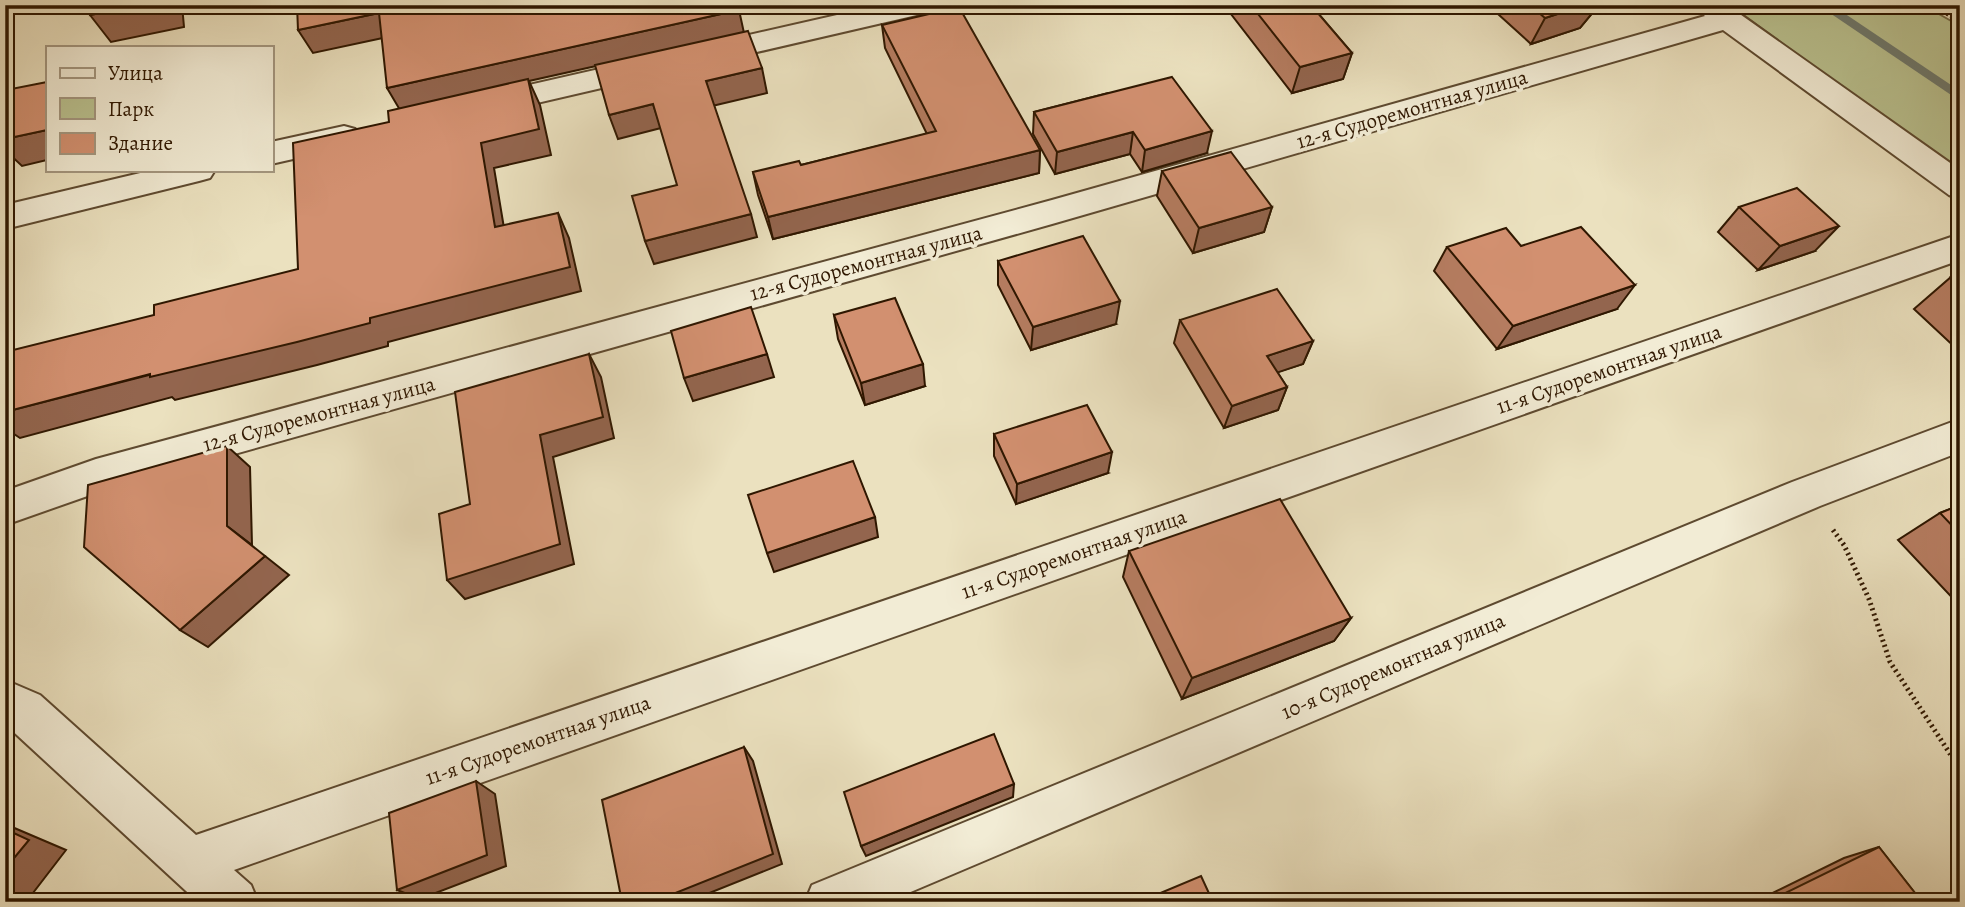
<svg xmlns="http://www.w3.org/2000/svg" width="1965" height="907" font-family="Alegreya,serif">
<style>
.green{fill:#bac290;stroke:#746c48;stroke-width:2}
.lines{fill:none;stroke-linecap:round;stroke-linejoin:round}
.stream{fill:#6f7a6e;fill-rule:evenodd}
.street-casing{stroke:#5e4a30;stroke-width:4}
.path-far1{stroke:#2f1700;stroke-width:3.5;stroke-dasharray:2 2.5;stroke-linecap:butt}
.path{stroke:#2f1700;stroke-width:5;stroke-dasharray:2 3.5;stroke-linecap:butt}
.street{fill:#f2ecd5;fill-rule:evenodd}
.wall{fill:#b57c60;stroke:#2f1700;stroke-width:2}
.shaded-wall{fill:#93654e;stroke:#2f1700;stroke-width:2}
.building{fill:#d29070;stroke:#2f1700;stroke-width:2}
.labels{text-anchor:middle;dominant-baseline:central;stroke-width:7;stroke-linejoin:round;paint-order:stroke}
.street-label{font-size:21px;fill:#2f1700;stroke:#f2ecd5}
</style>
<rect width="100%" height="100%" fill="#ebe1bf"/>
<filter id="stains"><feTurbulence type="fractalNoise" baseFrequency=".00286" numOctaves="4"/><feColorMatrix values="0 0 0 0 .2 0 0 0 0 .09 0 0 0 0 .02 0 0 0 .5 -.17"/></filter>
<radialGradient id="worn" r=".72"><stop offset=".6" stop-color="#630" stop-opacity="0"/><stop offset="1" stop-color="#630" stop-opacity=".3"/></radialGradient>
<!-- green -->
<path class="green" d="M 1730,5 L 1923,5 L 1960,26 L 1960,174 Z"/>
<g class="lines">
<!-- stream -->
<path class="stream" d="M 1818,5 L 1832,5 L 1960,91 L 1960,101 Z"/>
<!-- street casing -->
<g class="street-casing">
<g id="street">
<path d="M 881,5 L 935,5 L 931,11 L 921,14 L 485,115 L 474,112 L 470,105 L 474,98 L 485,95 Z"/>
<path d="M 1694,5 L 1727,5 L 1960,170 L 1960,199 L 1949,195 L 1723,30 L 1052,224 L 96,493 L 5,525 L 5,491 L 96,459 L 1052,200 L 1705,16 Z"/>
<path d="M 344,126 L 355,129 L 360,137 L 355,145 L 271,164 L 271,142 Z"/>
<path d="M 153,170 L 215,170 L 210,178 L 199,181 L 5,229 L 5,205 Z"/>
<path d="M 1960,234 L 1960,260 L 234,870 L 251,885 L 258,902 L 198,902 L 5,724 L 5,680 L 40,695 L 196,835 Z"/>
<path d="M 1960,419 L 1960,452 L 1820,506 L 887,902 L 805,902 L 812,885 L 1792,482 Z"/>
</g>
</g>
<!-- path-far1 -->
<path class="path-far1" d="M 1931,5 L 1960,22"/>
<!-- path -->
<path class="path" d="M 1833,530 L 1844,545 L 1869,599 L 1890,662 L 1960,769"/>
<!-- street -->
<use href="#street" class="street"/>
</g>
<!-- wall -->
<g class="wall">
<path d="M 1224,5 L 1311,5 L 1352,53 L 1343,79 L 1292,93 Z"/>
<path d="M 1488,5 L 1599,5 L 1580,28 L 1531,44 Z"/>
<path d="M 882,25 L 1040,150 L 1039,173 L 773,239 L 758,195 L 753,172 L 801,165 L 927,134 L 885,48 Z"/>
<path d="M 1108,93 L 1207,153 L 1142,172 L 1130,154 L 1055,174 L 1033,134 L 1034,112 Z"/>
<path d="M 1162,171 L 1272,207 L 1264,232 L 1193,253 L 1157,196 Z"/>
<path d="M 1739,207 L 1815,251 L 1758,270 L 1718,232 Z"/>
<path d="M 1521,246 L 1617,309 L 1497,349 L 1434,271 L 1447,247 Z"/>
<path d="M 998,261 L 1116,324 L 1031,350 L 998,285 Z"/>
<path d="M 1960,274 L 1960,352 L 1914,309 L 1951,277 Z"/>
<path d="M 834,315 L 925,386 L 865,405 L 838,339 Z"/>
<path d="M 1180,320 L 1313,341 L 1303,364 L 1277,372 L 1287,387 L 1278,410 L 1224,428 L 1174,343 Z"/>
<path d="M 994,434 L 1108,473 L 1016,504 L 994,456 Z"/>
<path d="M 1960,505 L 1960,606 L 1898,540 L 1940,513 Z"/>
<path d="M 1129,551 L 1351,618 L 1334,641 L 1182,699 L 1123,577 Z"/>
<path d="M 1879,847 L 1922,902 L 1754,902 L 1844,858 Z"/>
</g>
<!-- shaded-wall -->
<g class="shaded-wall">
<path d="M 142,5 L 182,5 L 184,27 L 111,42 L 90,15 Z"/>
<path d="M 1585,5 L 1599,5 L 1580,28 L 1531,44 L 1545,18 Z"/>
<path d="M 739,10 L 744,33 L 529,81 L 540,105 L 551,155 L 494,168 L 508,252 L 400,110 L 387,88 Z"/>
<path d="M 379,13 L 392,36 L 313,53 L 298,30 Z"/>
<path d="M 1352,53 L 1343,79 L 1292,93 L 1300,67 Z"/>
<path d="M 762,68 L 767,93 L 712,106 L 706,81 Z"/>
<path d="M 653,104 L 661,128 L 618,139 L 609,115 Z"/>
<path d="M 47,130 L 47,160 L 22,166 L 5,150 L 5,139 Z"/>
<path d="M 1212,131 L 1207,153 L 1142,172 L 1145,150 Z"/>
<path d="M 1133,132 L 1130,154 L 1055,174 L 1057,152 Z"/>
<path d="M 1040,150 L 1039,173 L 773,239 L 768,217 Z"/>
<path d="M 1272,207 L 1264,232 L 1193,253 L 1199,228 Z"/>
<path d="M 558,213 L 569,238 L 581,291 L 388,342 L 388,346 L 317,365 L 175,400 L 172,397 L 20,438 L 5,428 L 5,412 L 370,318 Z"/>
<path d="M 751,214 L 757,237 L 654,264 L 645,241 Z"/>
<path d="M 1839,226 L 1815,251 L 1758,270 L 1780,246 Z"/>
<path d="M 1635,285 L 1617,309 L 1497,349 L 1513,326 Z"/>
<path d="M 1120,301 L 1116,324 L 1031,350 L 1033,327 Z"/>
<path d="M 1313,341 L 1303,364 L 1258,379 L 1267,356 Z"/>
<path d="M 589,354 L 601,377 L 614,438 L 553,457 L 574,564 L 465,599 L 447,580 Z"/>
<path d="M 767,354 L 774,377 L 693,401 L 684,378 Z"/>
<path d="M 923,364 L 925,386 L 865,405 L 861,383 Z"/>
<path d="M 1287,387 L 1278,410 L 1224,428 L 1232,406 Z"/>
<path d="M 227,446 L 250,467 L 252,545 L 227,526 Z"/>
<path d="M 1112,452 L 1108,473 L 1016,504 L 1017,484 Z"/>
<path d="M 875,517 L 878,537 L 774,572 L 767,553 Z"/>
<path d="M 265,556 L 289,575 L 208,647 L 180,630 Z"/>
<path d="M 1351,618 L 1334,641 L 1182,699 L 1192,678 Z"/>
<path d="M 744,747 L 753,761 L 782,864 L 687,902 L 653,902 Z"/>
<path d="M 476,781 L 495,794 L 506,866 L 420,899 L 397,890 Z"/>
<path d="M 1014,784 L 1013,797 L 866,856 L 861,846 Z"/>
<path d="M 5,824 L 66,850 L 26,902 L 5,902 Z"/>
</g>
<!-- building -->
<g class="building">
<path d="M 91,5 L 142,5 L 90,15 Z"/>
<path d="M 297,5 L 738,5 L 739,10 L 387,88 L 379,13 L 298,30 Z"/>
<path d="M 1251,5 L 1311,5 L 1352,53 L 1300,67 Z"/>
<path d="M 1530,5 L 1585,5 L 1545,18 Z"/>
<path d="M 959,7 L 1040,150 L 768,217 L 753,172 L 799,161 L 801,165 L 936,131 L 882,25 Z"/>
<path d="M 748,31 L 762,68 L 706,81 L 751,214 L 645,241 L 632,196 L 677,185 L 653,104 L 609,115 L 595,65 Z"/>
<path d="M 1172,77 L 1212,131 L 1145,150 L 1133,132 L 1057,152 L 1034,112 Z"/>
<path d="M 528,79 L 539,129 L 481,143 L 495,227 L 558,213 L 570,267 L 370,318 L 370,323 L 297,342 L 150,377 L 150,374 L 5,412 L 5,352 L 154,315 L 154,305 L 298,269 L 293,143 L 389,122 L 388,111 Z"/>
<path d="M 47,82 L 47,130 L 5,139 L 6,90 Z"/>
<path d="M 1231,152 L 1272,207 L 1199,228 L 1162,171 Z"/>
<path d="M 1797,188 L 1839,226 L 1780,246 L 1739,207 Z"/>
<path d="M 1581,227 L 1635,285 L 1513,326 L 1447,247 L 1506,228 L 1521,246 Z"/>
<path d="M 1083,236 L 1120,301 L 1033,327 L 998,261 Z"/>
<path d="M 1960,274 L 1960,285 L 1951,277 Z"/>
<path d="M 1277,289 L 1313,341 L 1267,356 L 1287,387 L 1232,406 L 1180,320 Z"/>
<path d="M 895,298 L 923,364 L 861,383 L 834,315 Z"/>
<path d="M 751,307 L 767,354 L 684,378 L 671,331 Z"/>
<path d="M 589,354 L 603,417 L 540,435 L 560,544 L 447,580 L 439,514 L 470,504 L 455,392 Z"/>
<path d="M 1087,405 L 1112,452 L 1017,484 L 994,434 Z"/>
<path d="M 227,446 L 227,526 L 265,556 L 180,630 L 84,547 L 88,485 Z"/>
<path d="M 853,461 L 875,517 L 767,553 L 748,495 Z"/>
<path d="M 1280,499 L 1351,618 L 1192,678 L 1129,551 Z"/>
<path d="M 1960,505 L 1960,534 L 1940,513 Z"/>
<path d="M 994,734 L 1014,784 L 861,846 L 844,792 Z"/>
<path d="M 744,747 L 773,854 L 653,902 L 622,902 L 602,800 Z"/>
<path d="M 476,781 L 487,855 L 397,890 L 389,813 Z"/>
<path d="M 5,829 L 29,840 L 5,869 Z"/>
<path d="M 1879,847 L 1922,902 L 1767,902 Z"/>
<path d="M 1201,876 L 1213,902 L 1139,902 Z"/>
</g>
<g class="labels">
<!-- street labels -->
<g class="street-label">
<text transform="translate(1412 109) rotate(-16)">12-я Судоремонтная улица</text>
<text transform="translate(866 263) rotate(-15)">12-я Судоремонтная улица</text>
<text transform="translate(1609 369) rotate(-19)">11-я Судоремонтная улица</text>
<text transform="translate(319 414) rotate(-15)">12-я Судоремонтная улица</text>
<text transform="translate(1074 554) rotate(-19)">11-я Судоремонтная улица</text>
<text transform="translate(1393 666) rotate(-23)">10-я Судоремонтная улица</text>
<text transform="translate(538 740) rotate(-19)">11-я Судоремонтная улица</text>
</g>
</g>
<!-- margin -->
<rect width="1965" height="907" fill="none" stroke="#ebe1bf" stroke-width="28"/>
<rect x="7" y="7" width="1951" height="893" fill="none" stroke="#2f1700" stroke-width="3.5"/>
<rect x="14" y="14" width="1937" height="879" fill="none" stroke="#2f1700" stroke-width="2"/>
<!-- legend -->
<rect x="46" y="46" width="228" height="126" fill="#f2ecd5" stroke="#a49780" stroke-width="2"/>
<rect x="60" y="68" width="35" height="10" fill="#f2ecd5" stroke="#a49780" stroke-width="2"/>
<text x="108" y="80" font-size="21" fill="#2f1700">Улица</text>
<rect x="60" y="98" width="35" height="21" fill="#bac290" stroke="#a49780" stroke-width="2"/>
<text x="108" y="116" font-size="21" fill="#2f1700">Парк</text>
<rect x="60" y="133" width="35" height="21" fill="#d29070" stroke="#a49780" stroke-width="2"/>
<text x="108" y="150" font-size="21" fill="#2f1700">Здание</text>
<rect width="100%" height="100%" filter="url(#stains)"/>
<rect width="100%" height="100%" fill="url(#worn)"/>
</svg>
